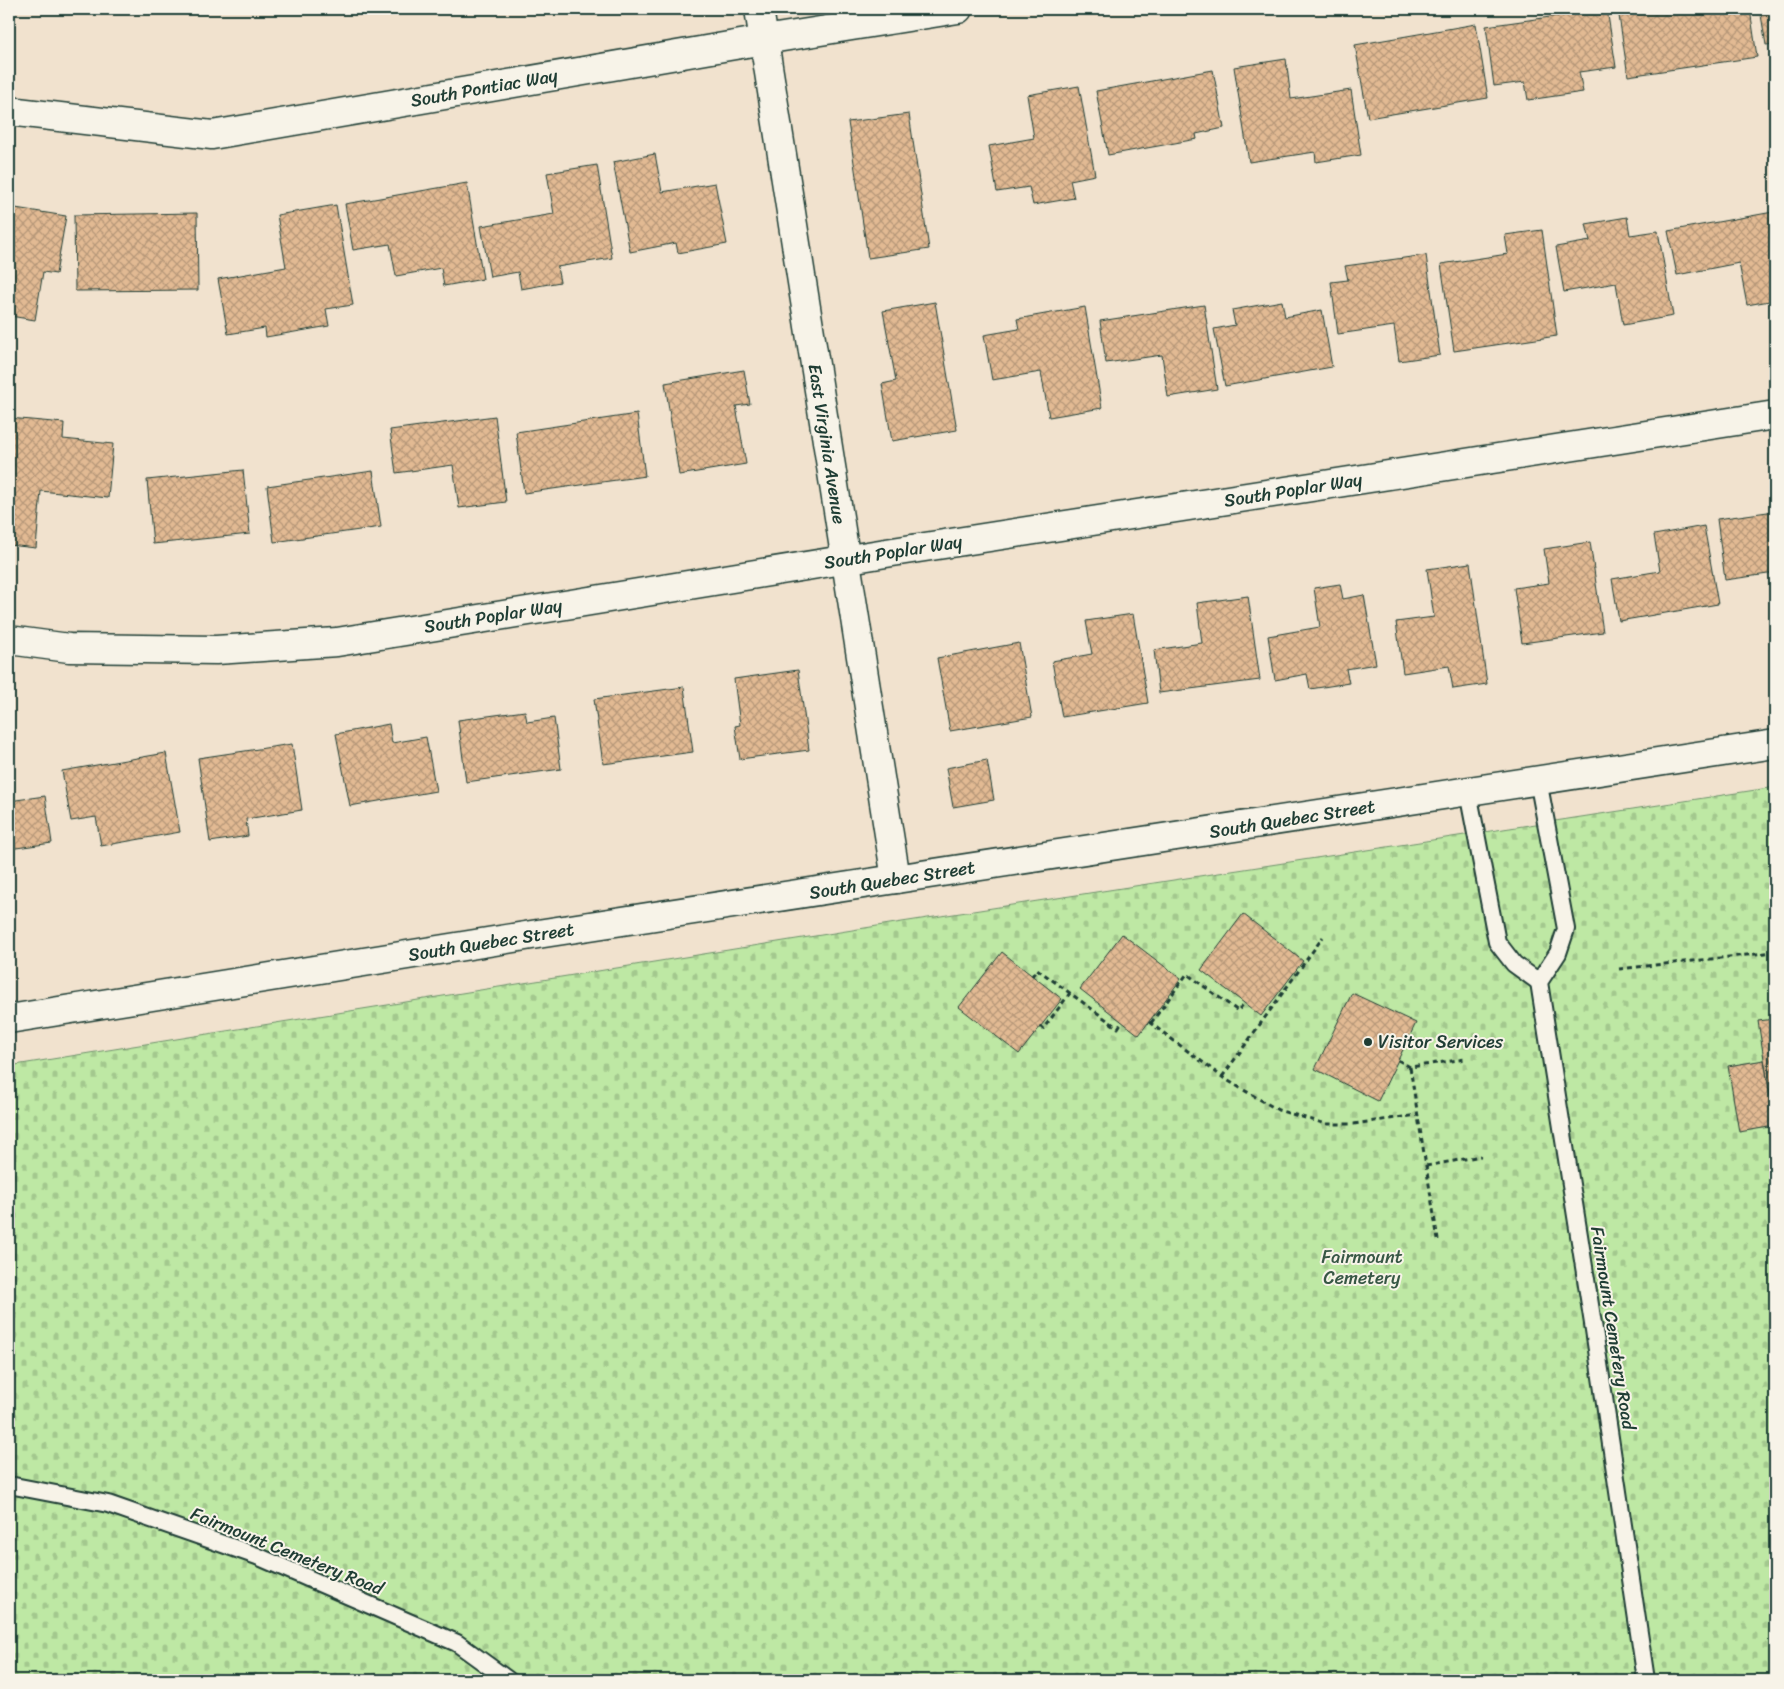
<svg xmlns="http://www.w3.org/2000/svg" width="1784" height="1689" font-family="Sriracha,sans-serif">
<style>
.cemetery{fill:url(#cemetery-stones);stroke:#6e926c}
.building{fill:url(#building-cross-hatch);stroke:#1f3d34}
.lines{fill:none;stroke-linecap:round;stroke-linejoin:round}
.lane-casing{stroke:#1f3d34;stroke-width:20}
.street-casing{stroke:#1f3d34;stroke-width:31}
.secondary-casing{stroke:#1f3d34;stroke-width:31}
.path{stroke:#1f3d34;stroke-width:3;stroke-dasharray:5 4;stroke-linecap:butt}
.lane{stroke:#f7f3e8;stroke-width:16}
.street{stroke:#f7f3e8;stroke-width:28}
.secondary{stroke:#f7f3e8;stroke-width:28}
.poi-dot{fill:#1f3d34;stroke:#f7f3e8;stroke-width:2}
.labels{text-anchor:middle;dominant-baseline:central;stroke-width:4;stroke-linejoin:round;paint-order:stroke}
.street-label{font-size:18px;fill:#1f3d34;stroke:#f7f3e8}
.poi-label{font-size:18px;fill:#1f3d34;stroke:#f7f3e8;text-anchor:start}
.park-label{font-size:18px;fill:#375745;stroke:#f7f3e8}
</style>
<defs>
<pattern id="cemetery-stones" width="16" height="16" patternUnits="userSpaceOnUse" patternTransform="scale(1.25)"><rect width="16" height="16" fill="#bee8a4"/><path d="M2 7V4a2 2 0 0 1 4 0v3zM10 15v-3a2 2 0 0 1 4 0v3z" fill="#a3c88e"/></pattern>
<pattern id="building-cross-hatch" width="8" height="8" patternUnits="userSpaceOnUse" patternTransform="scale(1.25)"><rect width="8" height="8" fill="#e2ba93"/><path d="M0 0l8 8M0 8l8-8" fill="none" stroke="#b79879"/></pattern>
</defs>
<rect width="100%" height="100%" fill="#f1e2ce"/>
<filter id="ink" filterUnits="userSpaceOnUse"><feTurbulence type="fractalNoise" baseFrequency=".02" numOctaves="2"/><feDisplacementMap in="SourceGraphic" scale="10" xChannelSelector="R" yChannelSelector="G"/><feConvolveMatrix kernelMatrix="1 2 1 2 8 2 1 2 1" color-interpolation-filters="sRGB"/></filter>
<g filter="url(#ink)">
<!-- cemetery -->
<path class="cemetery" d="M 1775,787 L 1775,1680 L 9,1680 L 9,1066 L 902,922 Z"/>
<!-- building -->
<g class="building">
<path d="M 1607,9 L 1616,67 L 1579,72 L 1583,92 L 1528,100 L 1525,82 L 1494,86 L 1486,26 Z"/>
<path d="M 1618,9 L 1750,9 L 1757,57 L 1628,76 Z"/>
<path d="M 1760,9 L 1775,9 L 1775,44 L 1766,45 Z"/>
<path d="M 1476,24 L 1488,98 L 1368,118 L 1355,45 Z"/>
<path d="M 1286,59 L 1291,99 L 1351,90 L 1361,155 L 1316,162 L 1315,152 L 1249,162 L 1234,67 Z"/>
<path d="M 1213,70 L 1224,128 L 1196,134 L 1197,139 L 1108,155 L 1096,91 Z"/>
<path d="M 1079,86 L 1095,175 L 1070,180 L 1074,198 L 1033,205 L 1029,187 L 997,192 L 989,146 L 1034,138 L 1027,95 Z"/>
<path d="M 909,114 L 929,249 L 868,258 L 848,122 Z"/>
<path d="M 655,154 L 662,192 L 715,183 L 727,244 L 678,253 L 676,243 L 630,252 L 613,162 Z"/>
<path d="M 597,165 L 612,258 L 557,267 L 560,282 L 521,289 L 518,272 L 490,277 L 481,226 L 554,214 L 547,173 Z"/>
<path d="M 467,183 L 483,279 L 444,286 L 441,268 L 396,276 L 390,244 L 353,250 L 345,204 Z"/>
<path d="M 336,205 L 353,305 L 326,309 L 329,326 L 266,337 L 265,328 L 228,334 L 218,279 L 286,267 L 277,215 Z"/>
<path d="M 9,207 L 66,216 L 56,274 L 43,272 L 35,320 L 10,316 L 9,325 Z"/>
<path d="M 1773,212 L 1775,227 L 1775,300 L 1747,305 L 1739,263 L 1677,275 L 1668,231 Z"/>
<path d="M 197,213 L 198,290 L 75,291 L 74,215 Z"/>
<path d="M 1627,217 L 1630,235 L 1658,231 L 1673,316 L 1623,325 L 1616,283 L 1564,292 L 1556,247 L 1590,241 L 1586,224 Z"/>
<path d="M 1542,230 L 1557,336 L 1454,351 L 1441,264 L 1508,254 L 1505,235 Z"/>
<path d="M 1426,255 L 1440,355 L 1399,361 L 1394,326 L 1338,334 L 1331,282 L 1348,280 L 1345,266 Z"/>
<path d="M 1282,301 L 1285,317 L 1322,310 L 1332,367 L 1225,386 L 1214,329 L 1235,325 L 1232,310 Z"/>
<path d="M 935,302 L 957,430 L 892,441 L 882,384 L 896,381 L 883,311 Z"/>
<path d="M 1204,305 L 1217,389 L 1168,397 L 1162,355 L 1106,363 L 1100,321 Z"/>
<path d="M 1085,307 L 1102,408 L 1049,417 L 1041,372 L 992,380 L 984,335 L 1019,329 L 1017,319 Z"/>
<path d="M 744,370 L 750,404 L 736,406 L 746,464 L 679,475 L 665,383 Z"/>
<path d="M 637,414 L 645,476 L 524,493 L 516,432 Z"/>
<path d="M 495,416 L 506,502 L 459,508 L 453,465 L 396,473 L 390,430 Z"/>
<path d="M 9,418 L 64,423 L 63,439 L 113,444 L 108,498 L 41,491 L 36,548 L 9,545 Z"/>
<path d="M 243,470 L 250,534 L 153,544 L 147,480 Z"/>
<path d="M 373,471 L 381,527 L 274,542 L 267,486 Z"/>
<path d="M 1775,511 L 1775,573 L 1725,580 L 1717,519 Z"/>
<path d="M 1704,526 L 1718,604 L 1619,621 L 1612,579 L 1660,571 L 1654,535 Z"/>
<path d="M 1590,542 L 1603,632 L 1522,643 L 1514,588 L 1549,583 L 1544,549 Z"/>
<path d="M 1470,563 L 1487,684 L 1453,689 L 1449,666 L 1403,673 L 1396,622 L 1434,617 L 1427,569 Z"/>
<path d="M 1340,584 L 1343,599 L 1364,595 L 1376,664 L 1346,669 L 1349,683 L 1310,689 L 1307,674 L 1275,680 L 1268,636 L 1320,627 L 1314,588 Z"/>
<path d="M 1248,596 L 1260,680 L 1159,693 L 1154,650 L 1202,643 L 1197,603 Z"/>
<path d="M 1133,614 L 1148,703 L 1062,717 L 1052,661 L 1092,654 L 1086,621 Z"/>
<path d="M 1019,643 L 1032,717 L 950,731 L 937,658 Z"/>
<path d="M 798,670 L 809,750 L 740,759 L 735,726 L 740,725 L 734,679 Z"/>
<path d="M 684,687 L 693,752 L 603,764 L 594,699 Z"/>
<path d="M 525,711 L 527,722 L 554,718 L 561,769 L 466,782 L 458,720 Z"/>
<path d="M 389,724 L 392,743 L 426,737 L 436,791 L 350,806 L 336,734 Z"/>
<path d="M 292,744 L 302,810 L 246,819 L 248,836 L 210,842 L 198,758 Z"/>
<path d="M 166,753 L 180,832 L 101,846 L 96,817 L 71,821 L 62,771 Z"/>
<path d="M 987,760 L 994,800 L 953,807 L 946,768 Z"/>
<path d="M 45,796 L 52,843 L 9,849 L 9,801 Z"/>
<path d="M 1243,914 L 1303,961 L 1261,1016 L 1201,970 Z"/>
<path d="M 1122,934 L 1181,979 L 1139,1035 L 1080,989 Z"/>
<path d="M 1002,952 L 1062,999 L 1019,1054 L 959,1007 Z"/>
<path d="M 1352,993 L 1416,1023 L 1378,1101 L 1315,1069 Z"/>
<path d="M 1775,1019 L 1775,1128 L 1758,1021 Z"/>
<path d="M 1764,1060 L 1775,1126 L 1739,1132 L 1728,1066 Z"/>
</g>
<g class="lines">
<!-- lane casing -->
<g class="lane-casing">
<g id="lane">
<path d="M 1538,780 L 1566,929 L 1558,953 L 1539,982 L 1594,1330 L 1646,1680"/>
<path d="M 1468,792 L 1497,942 L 1514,964 L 1539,982"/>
<path d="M 9,1485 L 108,1504 L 257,1556 L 457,1643 L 508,1680"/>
</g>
</g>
<!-- street casing -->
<g class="street-casing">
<g id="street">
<path d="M 9,111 L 212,135 L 764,40 L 958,9"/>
<path d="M 9,640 L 69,648 L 216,650 L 337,642 L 886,553 L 1775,415"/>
</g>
</g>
<!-- secondary casing -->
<g class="secondary-casing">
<g id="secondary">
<path d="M 759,9 L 896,879"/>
<path d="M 9,1019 L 544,933 L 1775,744"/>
</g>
</g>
<!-- path -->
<g class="path">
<path d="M 1619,969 L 1775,952"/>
<path d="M 1032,976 L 1037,969 L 1118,1028 L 1122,1022"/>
<path d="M 1149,1022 L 1225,1079 L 1278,1110 L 1326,1124 L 1354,1124 L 1418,1115"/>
<path d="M 1151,1023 L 1187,974 L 1238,1011 L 1244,1003"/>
<path d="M 1040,1026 L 1043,1029 L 1070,993"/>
<path d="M 1398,1060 L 1410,1067 L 1465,1059"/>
<path d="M 1410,1067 L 1438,1240"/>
<path d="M 1222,1077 L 1323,937"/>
<path d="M 1426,1166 L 1481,1156"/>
</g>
<!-- lane -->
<use href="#lane" class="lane"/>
<!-- street -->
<use href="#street" class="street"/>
<!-- secondary -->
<use href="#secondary" class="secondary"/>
</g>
</g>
<!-- markers -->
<circle class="poi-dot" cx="1368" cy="1042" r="5"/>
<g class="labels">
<!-- street labels -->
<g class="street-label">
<text transform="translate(484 88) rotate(-10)">South Pontiac Way</text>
<text transform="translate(827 444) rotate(81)">East Virginia Avenue</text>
<text transform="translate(1293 490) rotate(-9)">South Poplar Way</text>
<text transform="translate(893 552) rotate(-9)">South Poplar Way</text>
<text transform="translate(493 616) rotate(-9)">South Poplar Way</text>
<text transform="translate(1292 819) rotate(-9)">South Quebec Street</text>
<text transform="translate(892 880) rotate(-9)">South Quebec Street</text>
<text transform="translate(491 942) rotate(-9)">South Quebec Street</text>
<text transform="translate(1613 1328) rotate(81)">Fairmount Cemetery Road</text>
<text transform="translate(287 1551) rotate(22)">Fairmount Cemetery Road</text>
</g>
<!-- poi labels -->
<g class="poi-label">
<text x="1378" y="1042">Visitor Services</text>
</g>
<!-- park labels -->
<g class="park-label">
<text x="1362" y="1257">Fairmount<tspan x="1362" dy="21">Cemetery</tspan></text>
</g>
</g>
<!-- margin -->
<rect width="1784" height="1689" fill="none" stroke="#f7f3e8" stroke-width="30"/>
<rect x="15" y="15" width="1754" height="1659" fill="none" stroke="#1f3d34" stroke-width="2" filter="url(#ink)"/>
</svg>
